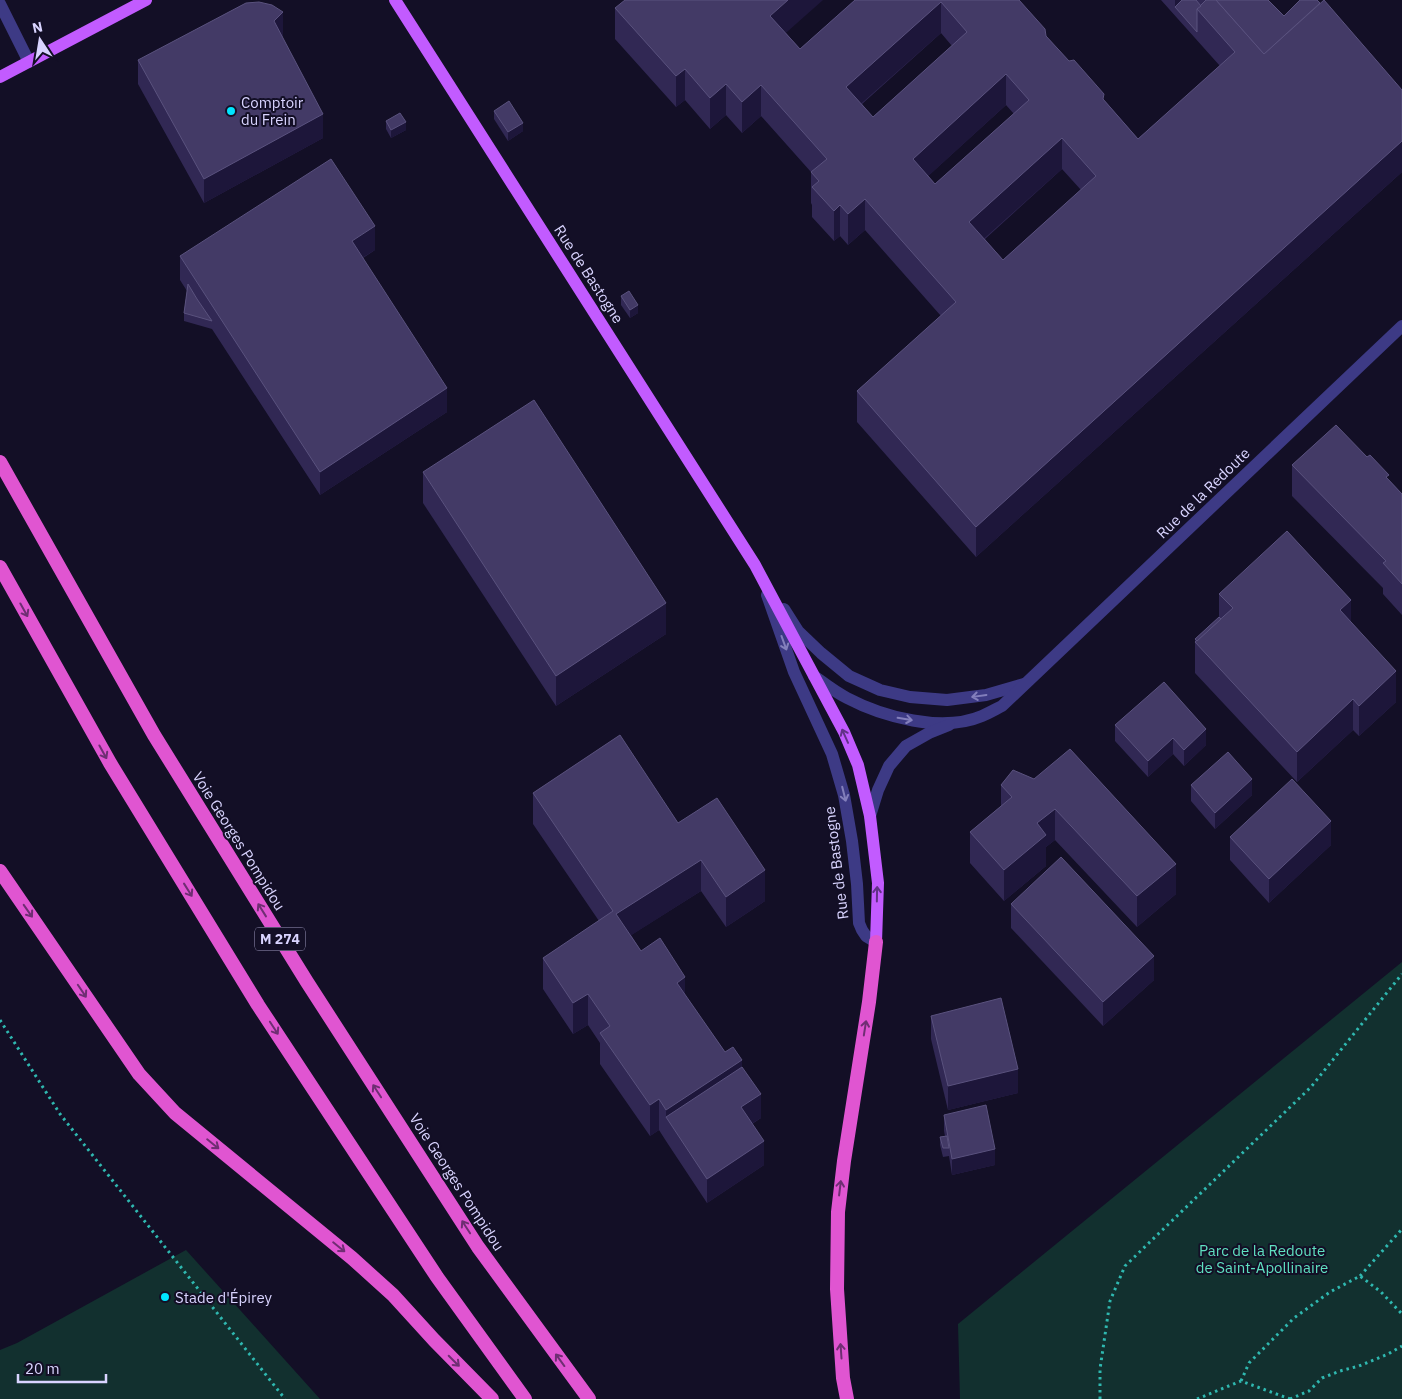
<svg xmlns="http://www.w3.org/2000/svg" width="1402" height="1399" font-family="'IBM Plex Sans',sans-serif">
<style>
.green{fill:#12302f}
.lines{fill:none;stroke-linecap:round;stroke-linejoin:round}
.path{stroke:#2fb8b0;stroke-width:3;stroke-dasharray:2.5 4;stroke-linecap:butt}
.service{stroke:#3d3a85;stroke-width:12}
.minor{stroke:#3d3a85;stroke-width:12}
.primary{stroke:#c25bff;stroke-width:12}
.trunk{stroke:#e055d1;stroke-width:14}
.wall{fill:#312854;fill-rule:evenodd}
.shaded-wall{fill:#1d163a}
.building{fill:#433a66;stroke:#5a527e;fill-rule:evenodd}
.oneway{stroke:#6f2e73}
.oneway2{stroke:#837fbc}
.oneway3{stroke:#623188}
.poi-dot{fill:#00e5ff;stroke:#130f26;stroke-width:2}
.labels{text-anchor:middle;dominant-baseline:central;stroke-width:4;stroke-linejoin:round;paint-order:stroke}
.shield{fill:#130f26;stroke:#9e99be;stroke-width:1}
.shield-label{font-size:14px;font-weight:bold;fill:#d9d4ff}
.poi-label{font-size:15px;fill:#d9d4ff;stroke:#130f26;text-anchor:start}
.street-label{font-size:15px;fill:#d9d4ff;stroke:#130f26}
.park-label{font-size:15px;fill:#5fe0c0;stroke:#130f26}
</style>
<rect width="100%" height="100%" fill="#130f26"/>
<!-- green -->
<g class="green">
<path d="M 1402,962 L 1402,1399 L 960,1399 L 958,1324 Z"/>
<path d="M 186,1250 L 320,1399 L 0,1399 L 0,1350 L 17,1343 Z"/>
</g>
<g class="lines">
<!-- path -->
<g class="path">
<path d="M 0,1020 L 60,1114 L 285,1399"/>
<path d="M 1360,1276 L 1402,1229"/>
<path d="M 1241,1381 L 1249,1363 L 1294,1318 L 1330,1292 L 1360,1276 L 1381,1292 L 1402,1314"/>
<path d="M 1100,1399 L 1100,1369 L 1110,1301 L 1125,1266 L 1311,1087 L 1402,974"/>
<path d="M 1197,1399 L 1241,1381 L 1290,1399"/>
<path d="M 1290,1399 L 1309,1391 L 1322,1378 L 1340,1371 L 1359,1366 L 1388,1354 L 1402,1346"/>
</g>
<!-- service -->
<path class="service" d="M 0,4 L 29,62"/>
<!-- minor -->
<g class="minor">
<path d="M 767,595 L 794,672 L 832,754 L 844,795 L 852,841 L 857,884 L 859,923 L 862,930 L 866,936 L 876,942"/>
<path d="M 784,609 L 798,631 L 821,653 L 849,676 L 880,690 L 910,697 L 947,700 L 986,695 L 1024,684"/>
<path d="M 814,676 C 825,684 835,692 847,698 C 883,717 942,733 982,716 C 989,713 996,709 1002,706 L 1402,326"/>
<path d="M 870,816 L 878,790 L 889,766 L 906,746 L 929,733 L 949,725"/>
</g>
<!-- primary -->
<g class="primary">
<path d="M 395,0 L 755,565 L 844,732 L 858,765 L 870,816 L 878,883 L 876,942"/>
<path d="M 0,77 L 146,0"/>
</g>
<!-- trunk -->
<g class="trunk">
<path d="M 0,462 L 154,735 L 307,982 L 478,1247 L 589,1399"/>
<path d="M 0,567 L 110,763 L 258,1005 L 437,1277 L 525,1399"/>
<path d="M 0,871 L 139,1074 L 175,1113 L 352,1258 L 393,1295 L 434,1340 L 492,1399"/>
<path d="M 847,1399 L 843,1378 L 837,1289 L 838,1212 L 844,1161 L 869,1002 L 876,942"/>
</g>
</g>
<!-- wall -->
<g class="wall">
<path d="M 855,0 L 1019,0 L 1046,36 L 1104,100 L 1138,139 L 1220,66 L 1161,0 L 1268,0 L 1284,16 L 1402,90 L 1402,172 L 976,557 L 857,422 L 857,391 L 941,316 L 865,230 L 848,245 L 840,236 L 834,241 L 812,217 L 812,205 L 811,203 L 811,172 L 761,116 L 742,133 L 726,115 L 710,129 L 685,100 L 676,107 L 615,39 L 615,8 L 786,33 L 800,49 ZM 941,33 L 952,46 L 873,117 L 862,104 ZM 1006,105 L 1014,114 L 935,184 L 928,176 ZM 1062,169 L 1081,190 L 1003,260 L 985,239 Z"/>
<path d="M 283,36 L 282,37 L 323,138 L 204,203 L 138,84 L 138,60 Z"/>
<path d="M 494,111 L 523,131 L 508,141 L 494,119 Z"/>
<path d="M 386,121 L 406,130 L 391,138 L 386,129 Z"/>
<path d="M 375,250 L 363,258 L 447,412 L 320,495 L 212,329 L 184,321 L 184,313 L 187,291 L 180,280 L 180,256 Z"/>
<path d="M 621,296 L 638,313 L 630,318 L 621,305 Z"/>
<path d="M 1292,465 L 1389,480 L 1402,494 L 1402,615 L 1383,594 L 1383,588 L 1292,496 Z"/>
<path d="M 423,472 L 666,634 L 556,706 L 423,503 Z"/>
<path d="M 1219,594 L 1351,622 L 1396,702 L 1359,736 L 1353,730 L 1297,782 L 1195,673 L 1195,639 L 1219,617 Z"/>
<path d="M 1115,725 L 1206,745 L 1184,766 L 1173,754 L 1148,777 L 1115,741 Z"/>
<path d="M 1013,770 L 1176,894 L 1137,927 L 1055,840 L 1046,847 L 1046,866 L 1004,901 L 970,863 L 970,832 L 1001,806 L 1001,785 Z"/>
<path d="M 1191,785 L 1252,795 L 1215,829 L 1191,801 Z"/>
<path d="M 533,793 L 678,823 L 765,901 L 726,927 L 701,891 L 631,935 L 641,951 L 685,995 L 725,1052 L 742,1067 L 761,1118 L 752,1124 L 764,1165 L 707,1203 L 666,1141 L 659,1130 L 650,1136 L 600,1064 L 600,1043 L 588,1025 L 573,1034 L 543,989 L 543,958 L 599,921 L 533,824 Z"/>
<path d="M 1230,837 L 1331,845 L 1269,903 L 1230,860 Z"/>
<path d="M 1011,904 L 1154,980 L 1103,1026 L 1011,928 Z"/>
<path d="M 931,1016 L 1018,1093 L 948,1110 L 931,1039 Z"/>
<path d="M 944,1115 L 995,1165 L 952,1175 L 949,1156 L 943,1157 L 940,1145 L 940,1137 L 945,1136 L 944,1131 Z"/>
</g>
<!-- shaded-wall -->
<g class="shaded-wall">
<path d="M 788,0 L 823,0 L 770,47 L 770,16 Z"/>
<path d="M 1175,0 L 1190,0 L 1175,7 Z"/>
<path d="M 941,2 L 941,33 L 846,117 L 846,87 Z"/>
<path d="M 283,12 L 283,36 L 274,45 L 274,21 Z"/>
<path d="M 685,69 L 685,100 L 676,107 L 676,76 Z"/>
<path d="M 1006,74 L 1006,105 L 913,190 L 913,159 Z"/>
<path d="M 726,84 L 726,115 L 710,129 L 710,98 Z"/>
<path d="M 761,85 L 761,116 L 742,133 L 742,102 Z"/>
<path d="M 323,114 L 323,138 L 204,203 L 204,179 Z"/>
<path d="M 406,122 L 406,130 L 391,138 L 391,130 Z"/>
<path d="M 523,123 L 523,131 L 508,141 L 508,132 Z"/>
<path d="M 1062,138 L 1062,169 L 969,252 L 969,222 Z"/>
<path d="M 1402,141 L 1402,172 L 976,557 L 976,527 Z"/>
<path d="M 865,199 L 865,230 L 848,245 L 848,214 Z"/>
<path d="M 840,205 L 840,236 L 834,241 L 834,211 Z"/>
<path d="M 375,226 L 375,250 L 352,264 L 352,241 Z"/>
<path d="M 638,305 L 638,313 L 630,318 L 630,310 Z"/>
<path d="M 447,388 L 447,412 L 320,495 L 320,472 Z"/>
<path d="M 1351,600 L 1351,630 L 1340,610 Z"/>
<path d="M 666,603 L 666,634 L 556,706 L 556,676 Z"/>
<path d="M 1396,671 L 1396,702 L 1359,736 L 1359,706 Z"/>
<path d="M 1353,699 L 1353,730 L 1297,782 L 1297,752 Z"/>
<path d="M 1206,729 L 1206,745 L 1184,766 L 1184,750 Z"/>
<path d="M 1173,738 L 1173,754 L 1148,777 L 1148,761 Z"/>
<path d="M 1252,779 L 1252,795 L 1215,829 L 1215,813 Z"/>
<path d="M 1055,809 L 1055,840 L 1046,847 L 1046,866 L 1004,901 L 1004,870 L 1037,823 Z"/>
<path d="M 1331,821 L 1331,845 L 1269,903 L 1269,879 Z"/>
<path d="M 701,860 L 701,891 L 616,945 L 616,914 Z"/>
<path d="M 1176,864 L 1176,894 L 1137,927 L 1137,896 Z"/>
<path d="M 765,870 L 765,901 L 726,927 L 726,897 Z"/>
<path d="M 1154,956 L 1154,980 L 1103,1026 L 1103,1002 Z"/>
<path d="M 685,977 L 685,1008 L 677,983 Z"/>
<path d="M 588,994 L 588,1025 L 573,1034 L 573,1003 Z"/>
<path d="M 742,1060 L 742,1090 L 666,1117 L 666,1141 L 666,1110 Z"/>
<path d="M 1018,1069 L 1018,1093 L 948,1110 L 948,1086 Z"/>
<path d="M 761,1094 L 761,1118 L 741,1130 L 741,1107 Z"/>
<path d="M 659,1099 L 659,1130 L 650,1136 L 650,1105 Z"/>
<path d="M 764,1141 L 764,1165 L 707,1203 L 707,1179 Z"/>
<path d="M 995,1149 L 995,1165 L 952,1175 L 952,1159 Z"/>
</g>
<!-- building -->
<g class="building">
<path d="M 625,0 L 788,0 L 770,16 L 800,49 L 855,0 L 1019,0 L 1045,29 L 1046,36 L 1069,61 L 1074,60 L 1104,94 L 1103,99 L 1138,139 L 1235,52 L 1197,9 L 1206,0 L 1216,0 L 1264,54 L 1324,0 L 1402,90 L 1402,141 L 976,527 L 857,391 L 956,302 L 865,199 L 848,214 L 840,205 L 834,211 L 812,187 L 819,181 L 811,172 L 827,159 L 761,85 L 742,102 L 726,84 L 710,98 L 685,69 L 676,76 L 615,8 ZM 941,2 L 967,32 L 873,117 L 846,87 ZM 1006,74 L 1029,100 L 935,184 L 913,159 ZM 1062,138 L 1096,176 L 1003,260 L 969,222 Z"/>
<path d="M 1182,0 L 1196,0 L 1201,6 L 1197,9 L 1197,32 L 1175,7 Z"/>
<path d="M 1216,0 L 1268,0 L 1284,16 L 1300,0 L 1317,0 L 1320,3 L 1264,54 Z"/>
<path d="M 259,2 L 272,5 L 283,12 L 274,21 L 323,114 L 204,179 L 138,60 L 246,3 Z"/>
<path d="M 509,101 L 523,123 L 508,132 L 494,111 Z"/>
<path d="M 400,113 L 406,122 L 391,130 L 386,121 Z"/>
<path d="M 331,159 L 375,226 L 352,241 L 447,388 L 320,472 L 180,256 Z"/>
<path d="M 188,284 L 197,299 L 212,321 L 184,313 Z"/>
<path d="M 629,291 L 638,305 L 630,310 L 621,296 Z"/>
<path d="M 534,400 L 666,603 L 556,676 L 423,472 Z"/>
<path d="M 1336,425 L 1367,457 L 1370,455 L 1389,475 L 1386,477 L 1402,494 L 1402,584 L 1383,563 L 1386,561 L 1292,465 Z"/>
<path d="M 1287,531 L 1351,600 L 1340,610 L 1396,671 L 1359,706 L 1353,699 L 1297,752 L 1195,642 L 1233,608 L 1219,594 Z"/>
<path d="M 1219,617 L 1221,619 L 1197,641 L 1195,639 Z"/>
<path d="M 1164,682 L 1206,729 L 1184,750 L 1173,738 L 1148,761 L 1115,725 Z"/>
<path d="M 620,735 L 678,823 L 717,798 L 765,870 L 726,897 L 701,860 L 616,914 L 641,951 L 660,938 L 685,977 L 677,983 L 725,1052 L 733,1047 L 742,1060 L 666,1110 L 659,1099 L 650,1105 L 600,1033 L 610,1026 L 588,994 L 573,1003 L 543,958 L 613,911 L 533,793 Z"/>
<path d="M 1070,749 L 1176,864 L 1137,896 L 1055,809 L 1037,823 L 1046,835 L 1004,870 L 970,832 L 1012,797 L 1001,785 L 1013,770 L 1034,779 Z"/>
<path d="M 1228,752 L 1252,779 L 1215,813 L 1191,785 Z"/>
<path d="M 1292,779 L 1331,821 L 1269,879 L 1230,837 Z"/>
<path d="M 1061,857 L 1154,956 L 1103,1002 L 1011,904 Z"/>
<path d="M 1001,998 L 1018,1069 L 948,1086 L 931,1016 Z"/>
<path d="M 742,1067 L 761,1094 L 741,1107 L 764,1141 L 707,1179 L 666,1117 Z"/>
<path d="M 986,1105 L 995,1149 L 952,1159 L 944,1115 Z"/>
<path d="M 947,1136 L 949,1148 L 943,1148 L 940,1137 Z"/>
</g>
<!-- one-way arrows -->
<defs><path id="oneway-shaft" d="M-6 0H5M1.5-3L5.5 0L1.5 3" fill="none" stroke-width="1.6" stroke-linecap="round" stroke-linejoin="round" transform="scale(1.25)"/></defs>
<g class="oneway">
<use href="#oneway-shaft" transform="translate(24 610) rotate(61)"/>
<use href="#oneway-shaft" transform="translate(103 752) rotate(61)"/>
<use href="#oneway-shaft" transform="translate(188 890) rotate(58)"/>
<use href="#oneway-shaft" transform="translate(262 910) rotate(-122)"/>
<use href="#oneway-shaft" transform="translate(28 911) rotate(55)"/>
<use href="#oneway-shaft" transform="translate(82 991) rotate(56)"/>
<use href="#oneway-shaft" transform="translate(274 1028) rotate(57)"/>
<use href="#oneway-shaft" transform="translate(865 1028) rotate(-81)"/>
<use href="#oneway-shaft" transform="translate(377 1091) rotate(-123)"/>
<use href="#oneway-shaft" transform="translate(213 1144) rotate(39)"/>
<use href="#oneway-shaft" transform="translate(840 1188) rotate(-83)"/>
<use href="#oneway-shaft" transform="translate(466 1227) rotate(-123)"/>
<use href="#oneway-shaft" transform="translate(339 1247) rotate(39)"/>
<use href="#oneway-shaft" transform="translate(841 1351) rotate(-94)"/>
<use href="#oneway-shaft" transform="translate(560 1360) rotate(-126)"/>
<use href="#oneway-shaft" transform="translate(454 1361) rotate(45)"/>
</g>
<g class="oneway2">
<use href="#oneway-shaft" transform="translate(784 643) rotate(70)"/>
<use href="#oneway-shaft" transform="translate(979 696) rotate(172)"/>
<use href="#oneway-shaft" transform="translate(905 719) rotate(9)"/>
<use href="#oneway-shaft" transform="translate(844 794) rotate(76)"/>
</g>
<g class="oneway3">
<use href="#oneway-shaft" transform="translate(845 736) rotate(-114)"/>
<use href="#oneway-shaft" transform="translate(877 894) rotate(-89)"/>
</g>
<!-- markers -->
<g class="poi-dot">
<circle cx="231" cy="111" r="5"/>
<circle cx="165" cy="1297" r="5"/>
</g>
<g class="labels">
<!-- shield labels -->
<rect class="shield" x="255" y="927.5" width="50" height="23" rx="4"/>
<g class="shield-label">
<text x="280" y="939">M 274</text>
</g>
<!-- poi labels -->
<g class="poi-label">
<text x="241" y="102">Comptoir<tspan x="241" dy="17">du Frein</tspan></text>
<text x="175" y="1297">Stade d'Épirey</text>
</g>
<!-- street labels -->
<g class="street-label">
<text transform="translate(589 274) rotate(57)">Rue de Bastogne</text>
<text transform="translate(1203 493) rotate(-44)">Rue de la Redoute</text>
<text transform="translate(239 841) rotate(58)">Voie Georges Pompidou</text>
<text transform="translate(836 863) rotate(-97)">Rue de Bastogne</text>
<text transform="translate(457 1182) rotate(57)">Voie Georges Pompidou</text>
</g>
<!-- park labels -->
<g class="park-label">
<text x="1262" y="1250">Parc de la Redoute<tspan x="1262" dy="17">de Saint-Apollinaire</tspan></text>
</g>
</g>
<!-- north arrow -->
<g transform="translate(40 40) rotate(348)" stroke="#130f26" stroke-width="4" paint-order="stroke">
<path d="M0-4L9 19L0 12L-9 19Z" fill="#d9d4ff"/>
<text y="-8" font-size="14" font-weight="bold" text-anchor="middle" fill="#d9d4ff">N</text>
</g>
<!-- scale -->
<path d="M18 1374v8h88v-8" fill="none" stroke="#d9d4ff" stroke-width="2.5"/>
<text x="25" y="1374" font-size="15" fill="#d9d4ff" stroke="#130f26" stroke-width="4" paint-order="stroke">20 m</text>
</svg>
